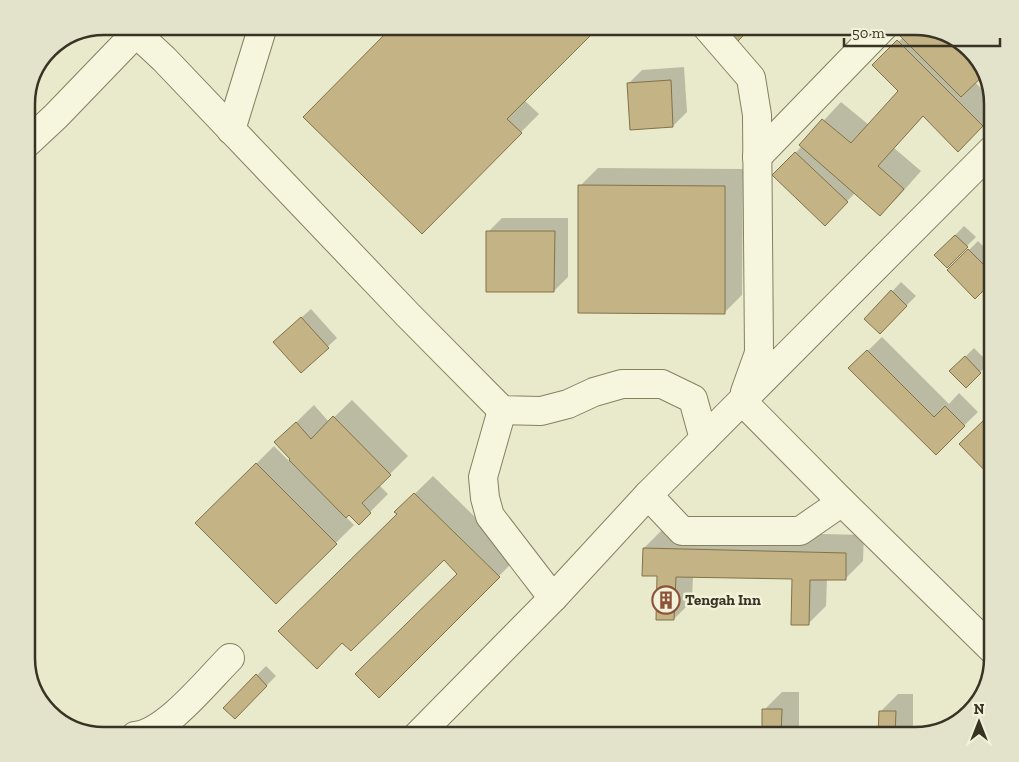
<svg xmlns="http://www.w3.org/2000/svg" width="1019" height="762" font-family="'Zilla Slab',serif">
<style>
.shadow{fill:#0003}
.building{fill:#c4b385;stroke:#827249}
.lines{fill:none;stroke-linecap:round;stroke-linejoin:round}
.minor-casing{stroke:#858061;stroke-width:30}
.minor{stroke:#f5f6dd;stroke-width:28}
.labels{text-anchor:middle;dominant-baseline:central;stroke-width:5;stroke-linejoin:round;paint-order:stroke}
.poi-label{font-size:15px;font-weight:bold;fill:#383323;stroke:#f2f2da;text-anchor:start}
.rim{fill:none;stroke:#383323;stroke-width:2.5}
</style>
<rect width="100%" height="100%" fill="#e9eacb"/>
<!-- shadow -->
<g class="shadow">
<path d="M 915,26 L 962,43 L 985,69 L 975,82 L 992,100 L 993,115 L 958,150 L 924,115 L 894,148 L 921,171 L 898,197 L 880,215 L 855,193 L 825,224 L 774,175 L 802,146 L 801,145 L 841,102 L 869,125 L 899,91 L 874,65 Z"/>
<path d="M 684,67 L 687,112 L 673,126 L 628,84 L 642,70 Z"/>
<path d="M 524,100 L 539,114 L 422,232 L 305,117 Z"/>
<path d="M 598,168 L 743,169 L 742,295 L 724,313 L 580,186 Z"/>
<path d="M 502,218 L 568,218 L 568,277 L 554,291 L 488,232 Z"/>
<path d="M 964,226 L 976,237 L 947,266 L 936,255 Z"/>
<path d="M 978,241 L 993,256 L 993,280 L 949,270 Z"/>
<path d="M 901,282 L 916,296 L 880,332 L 866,319 Z"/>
<path d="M 311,309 L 337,338 L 301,371 L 284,333 Z"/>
<path d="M 882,337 L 949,404 L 959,393 L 978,412 L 936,453 L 850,368 Z"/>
<path d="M 974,348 L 989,363 L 966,386 L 951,371 Z"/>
<path d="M 352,400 L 408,456 L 379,485 L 388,494 L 359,523 L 349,513 L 346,517 L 354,525 L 276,602 L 197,523 L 274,446 L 289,461 L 292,459 L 276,442 L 314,405 L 329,422 Z"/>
<path d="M 993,413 L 993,478 L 960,444 Z"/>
<path d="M 433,476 L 517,558 L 379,696 L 459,574 L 396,512 Z"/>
<path d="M 662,530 L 864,535 L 863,561 L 845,579 L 827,579 L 826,606 L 808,624 L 794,578 L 693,576 L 692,601 L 674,619 L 658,575 L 644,548 Z"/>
<path d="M 266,666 L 276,676 L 235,718 L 225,708 Z"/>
<path d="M 782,692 L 799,692 L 799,731 L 879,732 L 880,712 L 898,694 L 913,694 L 913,733 L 928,733 L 915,736 L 740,736 L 745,730 L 764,730 L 764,710 Z"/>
</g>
<!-- building -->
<g class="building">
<path d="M 393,26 L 600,26 L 507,119 L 522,133 L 422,234 L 303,117 Z"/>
<path d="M 711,26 L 753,26 L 732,47 Z"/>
<path d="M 906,26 L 915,26 L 962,43 L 985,69 L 986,73 L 961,97 L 898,34 Z"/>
<path d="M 897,40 L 983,126 L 958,152 L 923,116 L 878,166 L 904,189 L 880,216 L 799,145 L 822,119 L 851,143 L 898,91 L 872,65 Z"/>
<path d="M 671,80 L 673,127 L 630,130 L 627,83 Z"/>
<path d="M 795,152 L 848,202 L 825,226 L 772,175 Z"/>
<path d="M 578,185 L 725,186 L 725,314 L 578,313 Z"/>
<path d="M 993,190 L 993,208 L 983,199 Z"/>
<path d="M 486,231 L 555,231 L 554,292 L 486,292 Z"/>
<path d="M 955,235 L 968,247 L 947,268 L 934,255 Z"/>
<path d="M 968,249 L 993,274 L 993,281 L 975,299 L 947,270 Z"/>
<path d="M 891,290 L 907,306 L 880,334 L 864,319 Z"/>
<path d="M 301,317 L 329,348 L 301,373 L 273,342 Z"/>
<path d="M 867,350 L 934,417 L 945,406 L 965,426 L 936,455 L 848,368 Z"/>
<path d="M 965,356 L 981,373 L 966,388 L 949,371 Z"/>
<path d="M 333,416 L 391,475 L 362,503 L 371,513 L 359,525 L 349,515 L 346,518 L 289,460 L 290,459 L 274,442 L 296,422 L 311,439 Z"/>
<path d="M 986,418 L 993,424 L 993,479 L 959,444 Z"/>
<path d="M 256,463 L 337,544 L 276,604 L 195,523 Z"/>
<path d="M 414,493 L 500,577 L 379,698 L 355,674 L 457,574 L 444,560 L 351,651 L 342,643 L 317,669 L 278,631 L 397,514 L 394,512 Z"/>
<path d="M 643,548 L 846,553 L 846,580 L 810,580 L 809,625 L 791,625 L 792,579 L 676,577 L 674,620 L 656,620 L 657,576 L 642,576 Z"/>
<path d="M 256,674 L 267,686 L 235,719 L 223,708 Z"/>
<path d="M 762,709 L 782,709 L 781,736 L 762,736 Z"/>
<path d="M 879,711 L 896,711 L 895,736 L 878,736 Z"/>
</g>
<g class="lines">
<!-- minor casing -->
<g class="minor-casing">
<g id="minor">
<path d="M 134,26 L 136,33 L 164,59 L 408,315 L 502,410 L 541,411 L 568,404 L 594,392 L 622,384 L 662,384 L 693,399 L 704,439"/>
<path d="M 706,26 L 751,78 L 757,115 L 759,353 L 745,392"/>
<path d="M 231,130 L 263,26"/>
<path d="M 26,144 L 56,116 L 136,33"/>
<path d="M 757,157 L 884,26"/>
<path d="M 742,401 L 842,502 L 993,650"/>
<path d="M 502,410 L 483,477 L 485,498 L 490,516 L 553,598"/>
<path d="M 648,495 L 682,531 L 800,531 L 842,502"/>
<path d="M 135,736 C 166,733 207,681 230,658"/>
<path d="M 417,736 L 553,598 L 648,495 L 993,149"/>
</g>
</g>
<!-- minor -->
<use href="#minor" class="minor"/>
</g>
<!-- icons -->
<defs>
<g id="building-ring" transform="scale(1.4375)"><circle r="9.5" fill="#f2f2da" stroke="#8d5338" stroke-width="1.5"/><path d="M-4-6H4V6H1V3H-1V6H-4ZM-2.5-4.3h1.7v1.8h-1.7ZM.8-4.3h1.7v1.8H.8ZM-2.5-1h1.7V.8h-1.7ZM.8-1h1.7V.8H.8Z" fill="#8d5338"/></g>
</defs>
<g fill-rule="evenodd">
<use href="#building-ring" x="666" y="600"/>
</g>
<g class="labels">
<!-- poi labels -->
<g class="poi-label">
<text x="685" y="600">Tengah Inn</text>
</g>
</g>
<!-- crop -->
<path d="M0 0H1019V762H0ZM104 35H915A69 69 0 0 1 984 104V658A69 69 0 0 1 915 727H104A69 69 0 0 1 35 658V104A69 69 0 0 1 104 35Z" fill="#e3e3cb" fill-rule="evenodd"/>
<path class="rim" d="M104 35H915A69 69 0 0 1 984 104V658A69 69 0 0 1 915 727H104A69 69 0 0 1 35 658V104A69 69 0 0 1 104 35Z"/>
<!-- north arrow -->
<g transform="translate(979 722)" stroke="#f2f2da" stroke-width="4" paint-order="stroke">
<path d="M0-4L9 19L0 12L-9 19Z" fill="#383323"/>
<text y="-8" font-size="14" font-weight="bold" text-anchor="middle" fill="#383323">N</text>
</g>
<!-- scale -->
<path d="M844 38v8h156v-8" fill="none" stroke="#383323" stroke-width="2.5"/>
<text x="852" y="38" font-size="15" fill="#383323" stroke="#f2f2da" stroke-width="4" paint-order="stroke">50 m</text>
</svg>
